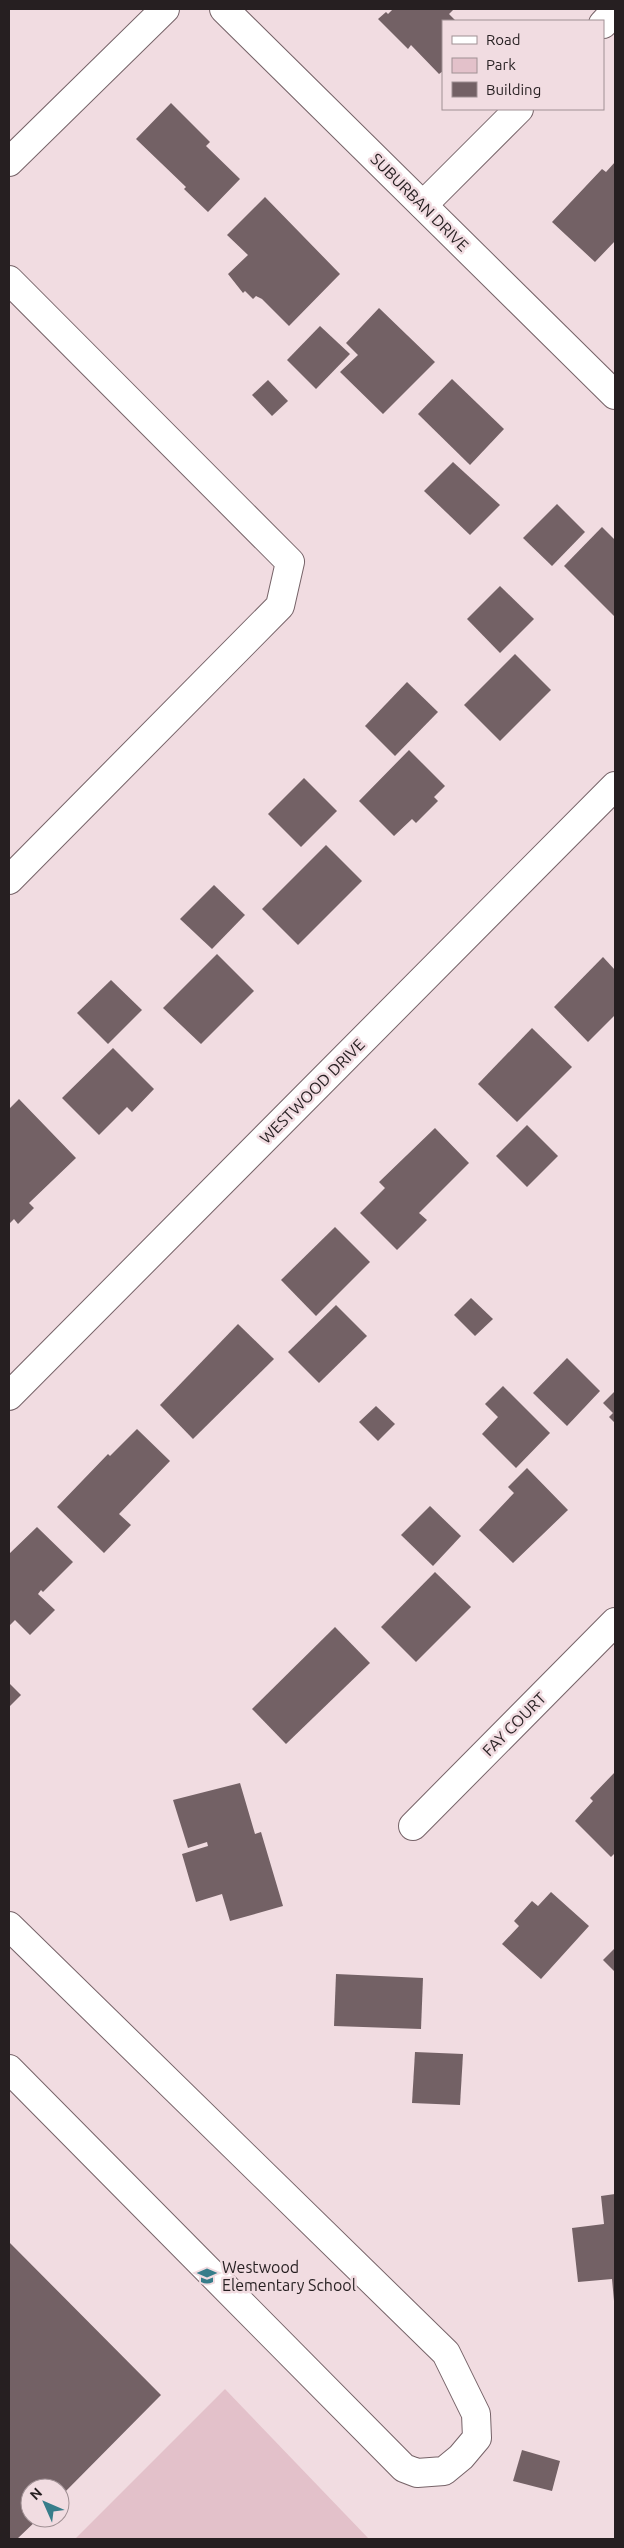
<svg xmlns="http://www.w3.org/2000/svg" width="624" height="2548" font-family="Ubuntu,sans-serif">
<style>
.green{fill:#e3c1ca}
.building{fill:#736165}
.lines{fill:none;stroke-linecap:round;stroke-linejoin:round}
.minor-casing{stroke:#766368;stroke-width:30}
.minor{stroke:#fff;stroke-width:28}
.labels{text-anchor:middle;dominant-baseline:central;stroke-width:5;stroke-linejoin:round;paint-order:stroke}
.street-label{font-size:16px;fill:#261f21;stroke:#f1dce1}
.poi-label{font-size:16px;fill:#261f21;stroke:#f1dce1;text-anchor:start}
</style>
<rect width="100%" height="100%" fill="#f1dce1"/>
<!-- green -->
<path class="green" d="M 225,2389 L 369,2539 L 75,2539 Z"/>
<!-- building -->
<g class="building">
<path d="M 393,9 L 454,9 L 449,14 L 456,21 L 443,21 L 443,71 L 439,74 L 411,45 L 408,49 L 378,19 L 386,12 L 388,14 Z"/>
<path d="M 171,103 L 210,142 L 206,146 L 240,179 L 208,212 L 184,189 L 186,187 L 136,139 Z"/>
<path d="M 615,162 L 615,241 L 595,262 L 552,222 L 602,169 L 606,172 Z"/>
<path d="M 265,197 L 340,274 L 289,326 L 262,299 L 256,296 L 253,299 L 245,291 L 243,293 L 228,274 L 248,255 L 227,235 Z"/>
<path d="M 379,308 L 435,362 L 383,414 L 340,372 L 358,355 L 346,343 Z"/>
<path d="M 320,326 L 350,354 L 316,389 L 287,360 Z"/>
<path d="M 452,379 L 504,429 L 470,465 L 418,414 Z"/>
<path d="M 268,380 L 288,401 L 272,416 L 252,395 Z"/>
<path d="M 453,462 L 500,505 L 470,535 L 424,491 Z"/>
<path d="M 557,504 L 585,532 L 552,566 L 523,538 Z"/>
<path d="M 602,527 L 615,540 L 615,617 L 564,566 Z"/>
<path d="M 500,586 L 534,619 L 500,653 L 467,619 Z"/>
<path d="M 515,654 L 551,690 L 500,741 L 464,705 Z"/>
<path d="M 407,682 L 438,712 L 395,756 L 365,726 Z"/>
<path d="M 409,750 L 445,786 L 434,797 L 438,801 L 416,823 L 412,819 L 394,836 L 359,801 Z"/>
<path d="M 304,778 L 337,811 L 301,847 L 268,814 Z"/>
<path d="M 326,845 L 362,881 L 298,945 L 262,909 Z"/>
<path d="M 214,885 L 245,915 L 212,949 L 180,919 Z"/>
<path d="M 217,954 L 254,991 L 201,1044 L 163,1008 Z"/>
<path d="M 603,957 L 615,970 L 615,1015 L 588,1042 L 554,1007 Z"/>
<path d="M 111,980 L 142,1010 L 108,1044 L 77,1013 Z"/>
<path d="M 532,1028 L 572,1067 L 517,1122 L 478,1084 Z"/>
<path d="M 113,1048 L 154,1089 L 132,1112 L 127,1107 L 99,1135 L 62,1098 Z"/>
<path d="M 19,1099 L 76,1158 L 29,1203 L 34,1208 L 18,1224 L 14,1219 L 9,1224 L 9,1109 Z"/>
<path d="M 527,1125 L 558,1156 L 527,1187 L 496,1156 Z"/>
<path d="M 435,1128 L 469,1163 L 419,1213 L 427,1220 L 397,1250 L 360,1213 L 385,1188 L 379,1182 Z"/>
<path d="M 335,1227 L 370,1262 L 316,1316 L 281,1280 Z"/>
<path d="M 471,1298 L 493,1319 L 475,1336 L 454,1315 Z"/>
<path d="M 336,1305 L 367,1336 L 319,1383 L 288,1352 Z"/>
<path d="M 238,1324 L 274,1359 L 193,1439 L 160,1405 Z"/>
<path d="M 567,1358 L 600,1391 L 567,1426 L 533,1393 Z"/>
<path d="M 503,1386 L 550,1433 L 516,1468 L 482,1434 L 498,1417 L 485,1404 Z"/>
<path d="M 615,1391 L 615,1422 L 614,1422 L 609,1417 L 613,1413 L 603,1403 Z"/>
<path d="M 376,1406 L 395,1424 L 378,1441 L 359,1422 Z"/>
<path d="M 137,1429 L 170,1461 L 119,1514 L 131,1525 L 104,1553 L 57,1507 L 108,1454 L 110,1456 Z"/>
<path d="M 527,1468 L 568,1510 L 513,1563 L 479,1530 L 514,1493 L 508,1487 Z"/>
<path d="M 430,1506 L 461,1536 L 433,1566 L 401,1535 Z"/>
<path d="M 37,1527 L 73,1562 L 43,1592 L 41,1590 L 38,1594 L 55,1610 L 30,1635 L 15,1620 L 9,1626 L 9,1554 Z"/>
<path d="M 435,1572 L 471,1607 L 416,1662 L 381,1627 Z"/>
<path d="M 335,1627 L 370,1663 L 286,1744 L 252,1709 Z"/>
<path d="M 9,1683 L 21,1695 L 9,1707 Z"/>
<path d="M 615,1772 L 615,1853 L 611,1857 L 575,1821 L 593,1801 L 590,1798 Z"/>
<path d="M 240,1783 L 255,1834 L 261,1832 L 283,1906 L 230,1921 L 222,1894 L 196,1902 L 182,1854 L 208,1846 L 207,1842 L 188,1848 L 173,1800 Z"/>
<path d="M 551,1892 L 589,1926 L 541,1979 L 502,1944 L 519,1926 L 514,1921 L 532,1901 L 538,1906 Z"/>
<path d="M 615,1948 L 615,1972 L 603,1960 Z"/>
<path d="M 336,1974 L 423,1978 L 421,2029 L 334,2026 Z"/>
<path d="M 415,2052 L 463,2054 L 460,2105 L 412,2103 Z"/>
<path d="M 615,2194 L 615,2301 L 614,2301 L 612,2279 L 578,2282 L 572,2228 L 604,2224 L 601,2196 Z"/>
<path d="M 9,2242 L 161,2395 L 60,2497 L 60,2488 L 30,2488 L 30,2518 L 39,2518 L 17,2539 L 9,2539 Z"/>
<path d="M 522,2450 L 560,2461 L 552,2491 L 513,2481 Z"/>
</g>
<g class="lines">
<!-- minor casing -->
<g class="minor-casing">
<g id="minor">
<path d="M 224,9 L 615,395"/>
<path d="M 603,24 L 615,11"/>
<path d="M 9,162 L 165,9"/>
<path d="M 423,205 L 519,109"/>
<path d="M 9,280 L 290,562 L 280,606 L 9,880"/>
<path d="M 9,1396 L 615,786"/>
<path d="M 413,1826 L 615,1622"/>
<path d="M 9,1926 L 446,2353 L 476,2414 L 477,2438 L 461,2457 L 444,2471 L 417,2473 L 404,2468 L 9,2069"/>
</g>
</g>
<!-- minor -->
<use href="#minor" class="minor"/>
</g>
<!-- icons -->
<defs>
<g id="school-bare" transform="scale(1.5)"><path d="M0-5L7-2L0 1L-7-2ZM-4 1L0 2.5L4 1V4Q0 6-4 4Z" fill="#377d8a" stroke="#f1dce1" stroke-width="2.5" paint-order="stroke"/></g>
</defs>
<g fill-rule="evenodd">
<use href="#school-bare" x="207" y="2276"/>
</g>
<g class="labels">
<!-- street labels -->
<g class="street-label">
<text transform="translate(420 202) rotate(45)">SUBURBAN DRIVE</text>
<text transform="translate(312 1091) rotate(-45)">WESTWOOD DRIVE</text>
<text transform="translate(514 1724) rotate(-45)">FAY COURT</text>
</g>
<!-- poi labels -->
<g class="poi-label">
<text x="222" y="2267">Westwood<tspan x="222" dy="18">Elementary School</tspan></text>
</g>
</g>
<!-- border -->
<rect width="624" height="2548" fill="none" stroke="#261f21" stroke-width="20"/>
<!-- legend -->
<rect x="442" y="20" width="162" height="90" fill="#f1dce1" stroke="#a09094"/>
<rect x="452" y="36" width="25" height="8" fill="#ffffff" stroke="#a09094"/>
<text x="486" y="45" font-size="15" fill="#261f21">Road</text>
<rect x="452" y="58" width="25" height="15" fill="#e3c1ca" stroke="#a09094"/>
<text x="486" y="70" font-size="15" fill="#261f21">Park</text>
<rect x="452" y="82" width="25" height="15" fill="#736165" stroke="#a09094"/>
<text x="486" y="95" font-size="15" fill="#261f21">Building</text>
<!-- north arrow -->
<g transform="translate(45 2503) rotate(315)"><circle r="24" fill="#f1dce1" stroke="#a09094"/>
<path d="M0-4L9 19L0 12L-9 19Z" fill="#377d8a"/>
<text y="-8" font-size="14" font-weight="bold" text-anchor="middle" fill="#261f21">N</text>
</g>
</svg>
